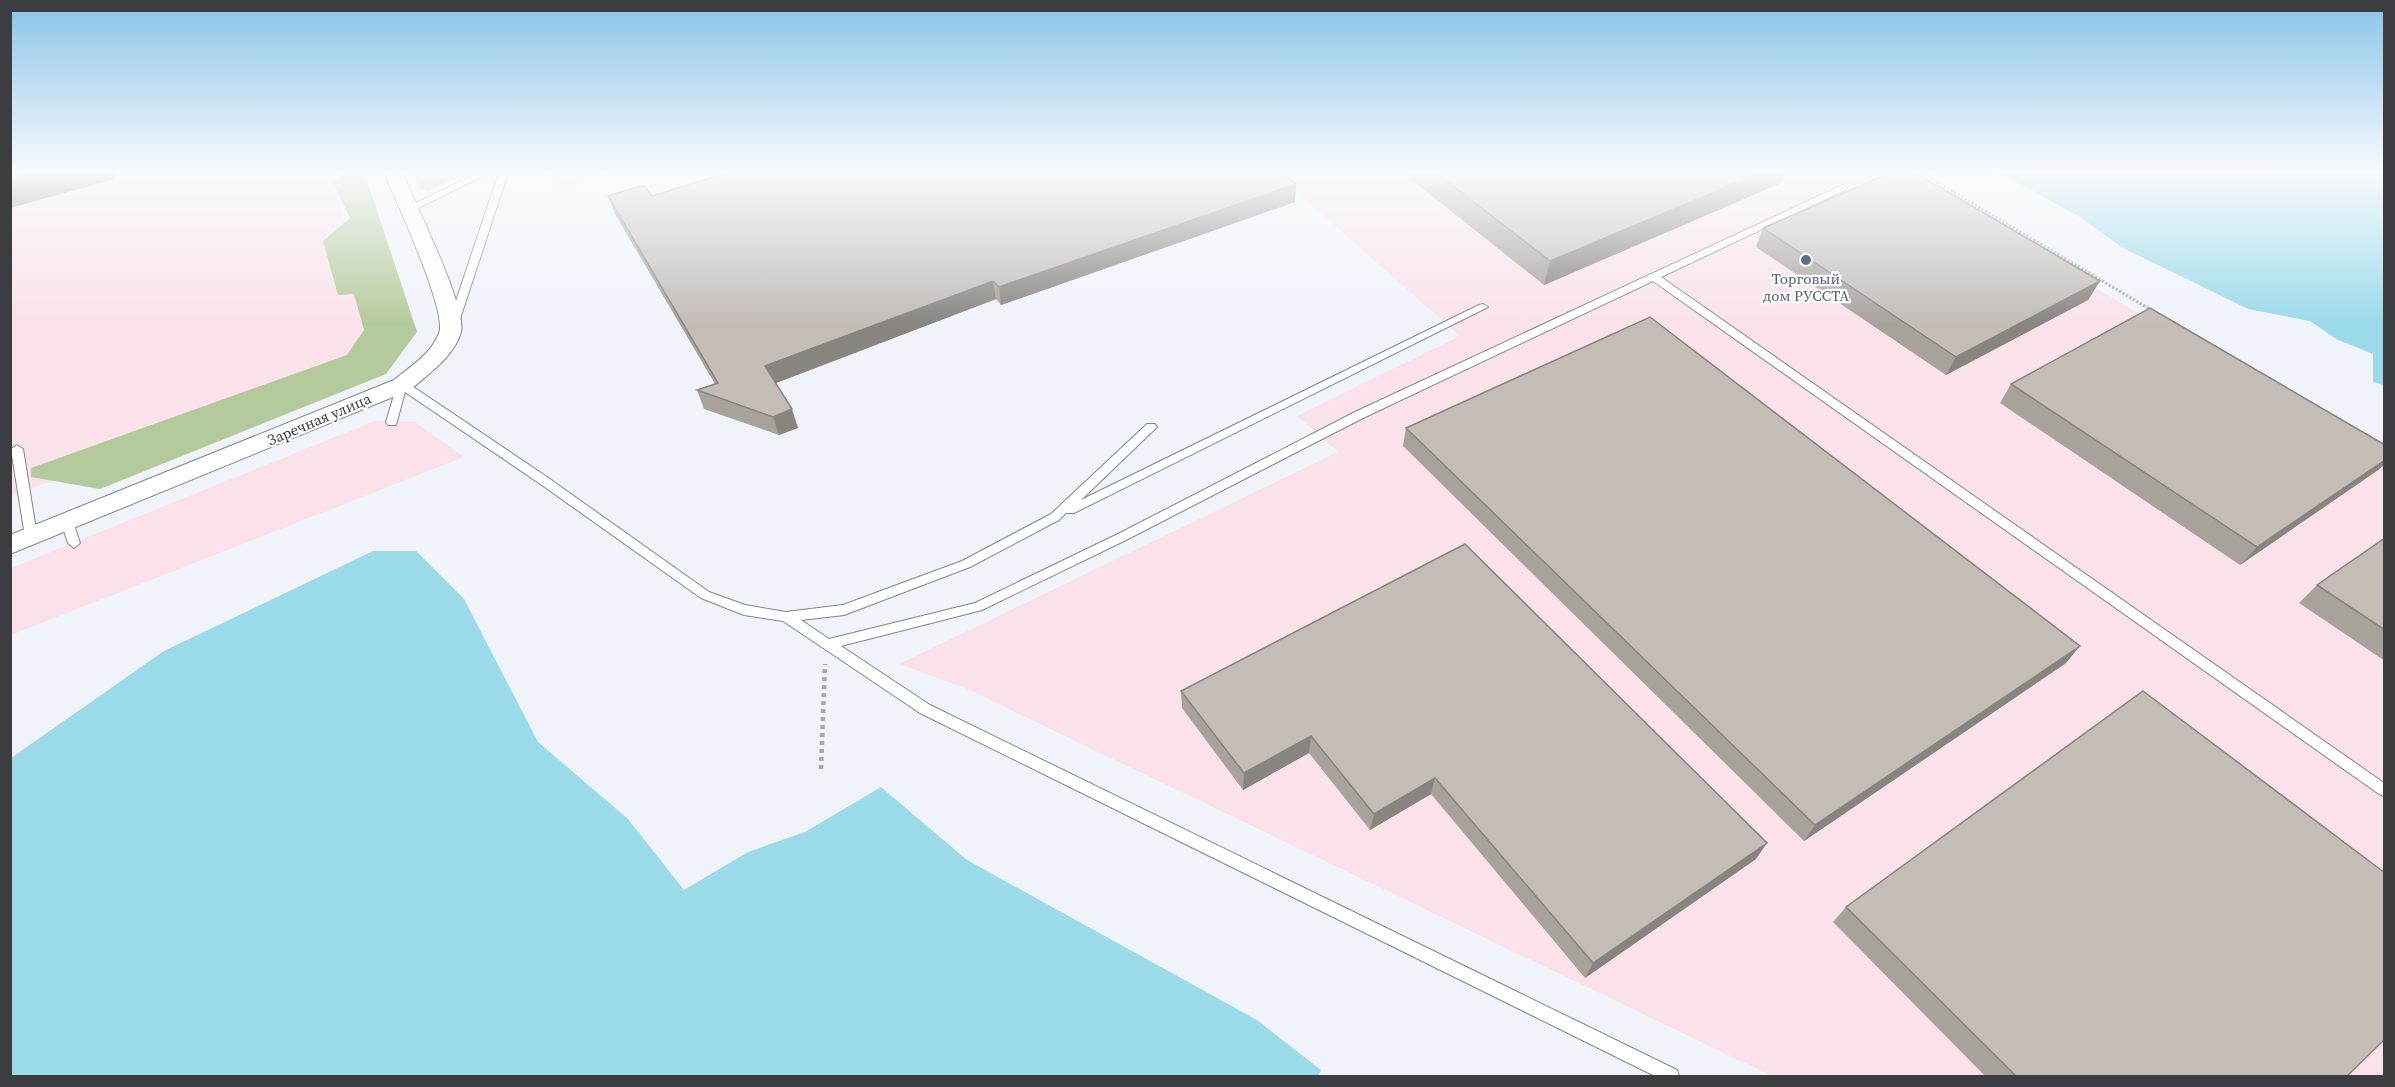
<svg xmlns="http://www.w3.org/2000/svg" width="2395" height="1087" font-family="'Source Serif 4',serif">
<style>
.industrial{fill:#fbe2ea}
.green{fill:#bdccab}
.forest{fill:#b5ca9c}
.water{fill:#9bdae9}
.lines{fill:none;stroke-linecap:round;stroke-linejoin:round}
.service-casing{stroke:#82858c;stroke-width:2}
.minor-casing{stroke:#82858c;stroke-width:2}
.path-far1{stroke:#a5a8ad;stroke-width:3;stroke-dasharray:2 2;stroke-linecap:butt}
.path{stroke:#a5a8ad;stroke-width:4.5;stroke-dasharray:4 4;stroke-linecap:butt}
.service{fill:#fff;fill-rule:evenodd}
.minor{fill:#fff;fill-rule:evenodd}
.wall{fill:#a8a29d}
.shaded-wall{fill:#888480}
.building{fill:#c3bcb7;stroke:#888480;stroke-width:1.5}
.service-dot{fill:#5c6f8a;stroke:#fff;stroke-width:2}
.labels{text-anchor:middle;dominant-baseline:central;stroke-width:4.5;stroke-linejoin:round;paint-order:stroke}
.service-label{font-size:15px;fill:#4e5e75;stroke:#fff}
.street-label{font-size:15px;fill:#3b3d40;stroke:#fff}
</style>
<rect width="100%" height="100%" fill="#f0f3fa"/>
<!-- industrial -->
<g class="industrial">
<path d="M 11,172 L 328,172 L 381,331 L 357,368 L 11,496 Z"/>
<path d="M 546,172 L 617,172 L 560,189 Z"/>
<path d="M 1274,172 L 1905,172 L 2384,463 L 2384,1076 L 1772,1076 L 963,687 L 899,664 L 1338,452 L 1297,416 L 1460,336 Z"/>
<path d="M 375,421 L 415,422 L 464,457 L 11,635 L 11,568 Z"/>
</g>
<!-- green -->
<path class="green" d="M 414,172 L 471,172 L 428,191 L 421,189 Z"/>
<!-- forest -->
<path class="forest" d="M 343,175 L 366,177 L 417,332 L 386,374 L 100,489 L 31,477 L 31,468 L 347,355 L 364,330 L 354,294 L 338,295 L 323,241 L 350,218 L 333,182 Z"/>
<!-- water -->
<g class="water">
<path d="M 1990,172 L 2384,172 L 2384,385 L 2373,382 L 2373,354 L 2336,339 L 2310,321 L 2248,309 L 2123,248 L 2080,217 L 2011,179 Z"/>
<path d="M 373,551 L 416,551 L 464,599 L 538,742 L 628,819 L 684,890 L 748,852 L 805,832 L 881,787 L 967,860 L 1257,1020 L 1321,1070 L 1318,1076 L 11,1076 L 11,758 L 164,651 Z"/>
</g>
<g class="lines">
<!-- service casing -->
<g class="service-casing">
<g id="service">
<path d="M 479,172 L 491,172 L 412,211 L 406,211 L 404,209 Z"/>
<path d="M 502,172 L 512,172 L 507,176 L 459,322 L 458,324 L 450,324 L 449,322 L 498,175 Z"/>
<path d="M 1842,185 L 1847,188 L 1845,190 L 1661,277 L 2384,783 L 2384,796 L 2379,794 L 1653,281 L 1363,418 L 1126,540 L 982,610 L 841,646 L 930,705 L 1677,1070 L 1679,1076 L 1655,1076 L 920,713 L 783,621 L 744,615 L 701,598 L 539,483 L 405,392 L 396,425 L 388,425 L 386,422 L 397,385 L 398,382 L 406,382 L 547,477 L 709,592 L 745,605 L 786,612 L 843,605 L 962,561 L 1051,514 L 1147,424 L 1155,424 L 1157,427 L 1081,500 L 1479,305 L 1483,304 L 1488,307 L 1074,513 L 1066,513 L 1059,520 L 970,567 L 844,615 L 801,620 L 829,639 L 975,603 L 1118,534 L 1355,412 Z"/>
<path d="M 17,445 L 23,449 L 37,536 L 31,540 L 25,536 L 11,449 Z"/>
<path d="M 67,518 L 73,522 L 80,543 L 74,548 L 68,543 L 61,522 Z"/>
</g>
</g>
<!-- minor casing -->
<g class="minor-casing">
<path id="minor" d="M 384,172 L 402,172 C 414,201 467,307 461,332 C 454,357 428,374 410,390 L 10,554 L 10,535 L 394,380 C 411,366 431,354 439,333 C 448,312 395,199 384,172 Z"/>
</g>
<!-- path-far1 -->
<path class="path-far1" d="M 1920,172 L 2151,310"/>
<!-- path -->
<path class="path" d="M 821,769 L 825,664"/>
<!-- service -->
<use href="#service" class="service"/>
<!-- minor -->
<use href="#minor" class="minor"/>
</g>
<!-- wall -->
<g class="wall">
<path d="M 1409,172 L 1786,172 L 1781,183 L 1544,285 L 1408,177 Z"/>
<path d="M 1296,184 L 1295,202 L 1001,305 L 996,299 L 775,383 L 798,428 L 779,435 L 704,409 L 697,390 L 715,384 L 615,214 L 608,196 L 652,196 Z"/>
<path d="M 1763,228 L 2100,281 L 2088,300 L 1946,375 L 1756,247 Z"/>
<path d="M 2011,384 L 2385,445 L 2385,464 L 2378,470 L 2240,565 L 2000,403 Z"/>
<path d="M 1406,428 L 2066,663 L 1804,841 L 1403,446 Z"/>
<path d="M 2385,538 L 2385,661 L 2299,603 L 2317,585 Z"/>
<path d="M 1181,691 L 1756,859 L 1585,978 L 1431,794 L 1370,830 L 1309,753 L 1243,790 L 1182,708 Z"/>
<path d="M 1846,907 L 2346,1077 L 1986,1077 L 1833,922 Z"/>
</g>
<!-- shaded-wall -->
<g class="shaded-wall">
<path d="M 38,172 L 114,172 L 115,179 L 10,208 L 10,179 Z"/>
<path d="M 1762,172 L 1786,172 L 1781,183 L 1544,285 L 1550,261 Z"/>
<path d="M 1296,184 L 1295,202 L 1001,305 L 999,287 Z"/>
<path d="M 993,281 L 996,299 L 771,385 L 765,366 Z"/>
<path d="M 2100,281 L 2088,300 L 1946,375 L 1956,357 Z"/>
<path d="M 792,409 L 798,428 L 779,435 L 773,417 Z"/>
<path d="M 2385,460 L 2385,464 L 2378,470 L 2240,565 L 2257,547 Z"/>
<path d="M 2080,646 L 2066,663 L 1804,841 L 1815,825 Z"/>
<path d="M 1311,736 L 1309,753 L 1243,790 L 1244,773 Z"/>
<path d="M 1435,778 L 1431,794 L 1370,830 L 1374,814 Z"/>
<path d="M 1767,843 L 1756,859 L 1585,978 L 1593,963 Z"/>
</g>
<!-- building -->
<g class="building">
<path d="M 10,172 L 38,172 L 10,179 Z"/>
<path d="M 729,172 L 1281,172 L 1296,184 L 999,287 L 993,281 L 765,366 L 792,409 L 773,417 L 697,390 L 718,383 L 608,196 L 644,185 L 652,196 Z"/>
<path d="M 1435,172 L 1762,172 L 1550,261 Z"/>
<path d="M 1892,172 L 1914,172 L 2100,281 L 1956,357 L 1763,228 Z"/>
<path d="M 2150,308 L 2385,445 L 2385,460 L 2257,547 L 2011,384 Z"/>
<path d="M 1650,317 L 2080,646 L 1815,825 L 1406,428 Z"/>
<path d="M 2385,538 L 2385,630 L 2317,585 Z"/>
<path d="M 1465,544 L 1767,843 L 1593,963 L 1435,778 L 1374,814 L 1311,736 L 1244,773 L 1181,691 Z"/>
<path d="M 2143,691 L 2385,873 L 2385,1039 L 2346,1077 L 2017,1077 L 1846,907 Z"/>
</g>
<!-- sky -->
<linearGradient id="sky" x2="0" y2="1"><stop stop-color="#89c3e8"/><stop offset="0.53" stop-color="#f8fafd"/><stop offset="1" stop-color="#f8fafd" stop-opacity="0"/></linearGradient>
<rect width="2395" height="324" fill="url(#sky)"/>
<!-- markers -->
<circle class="service-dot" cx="1806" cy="260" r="6"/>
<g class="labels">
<!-- service labels -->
<g class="service-label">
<text x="1806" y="278">Торговый<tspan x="1806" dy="17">дом РУССТА</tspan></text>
</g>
<!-- street labels -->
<g class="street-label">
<text transform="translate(319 419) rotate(-23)">Заречная улица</text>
</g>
</g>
<!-- border -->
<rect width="2395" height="1087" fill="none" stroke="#3b3d40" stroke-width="24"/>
</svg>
